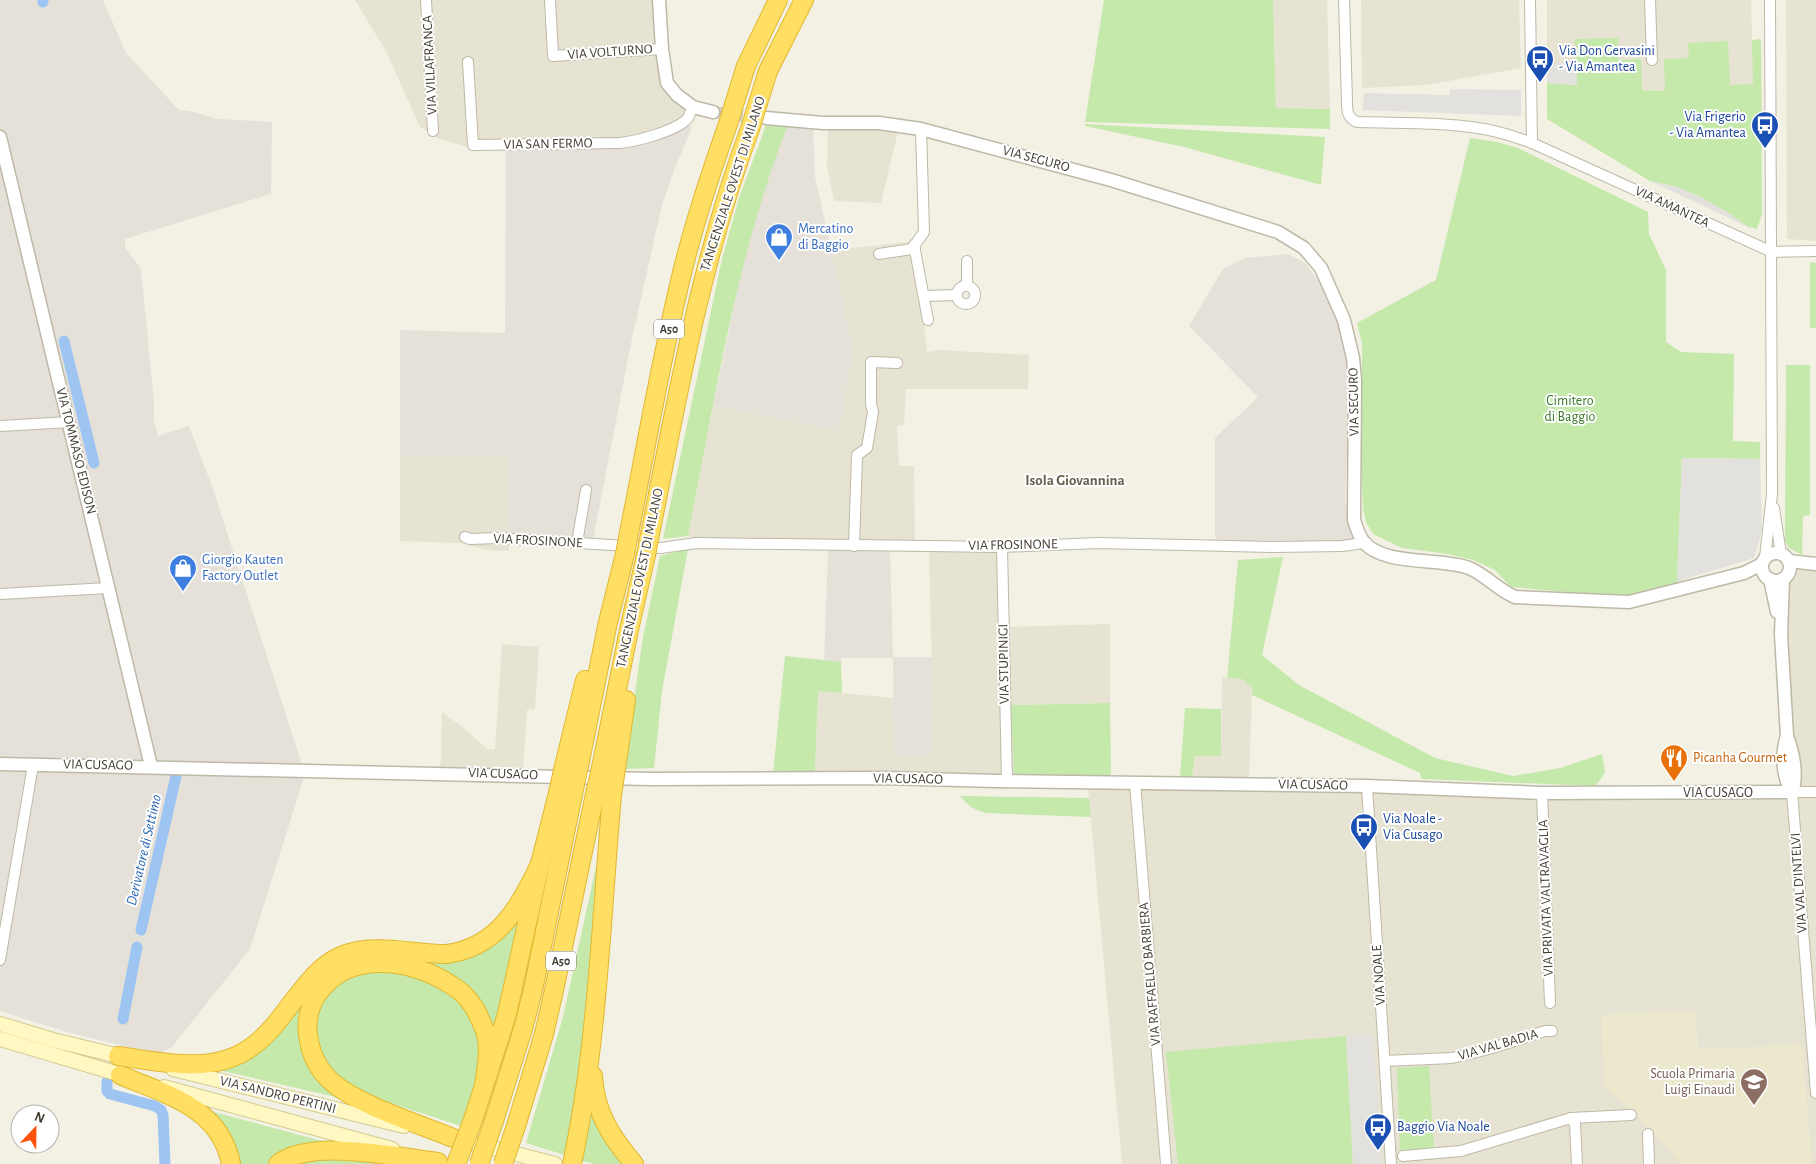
<svg xmlns="http://www.w3.org/2000/svg" width="1816" height="1164" font-family="'Alegreya Sans',sans-serif">
<style>
.residential{fill:#e7e3d2}
.industrial{fill:#e5e1d9}
.education{fill:#ece8cd}
.green{fill:#c5e9ab}
.parking{fill:#e3e1dd}
.lines{fill:none;stroke-linecap:round;stroke-linejoin:round}
.canal{stroke:#9ec5f2;stroke-width:11}
.tertiary-tunnel{stroke:#d0cdc1;stroke-width:12;stroke-dasharray:12 6;stroke-linecap:butt}
.minor-casing{stroke:#beb9a7;stroke-width:12}
.tertiary-casing{stroke:#beb9a7;stroke-width:15}
.secondary-casing{stroke:#d4cb92;stroke-width:16}
.motorway-casing{stroke:#e1b72f;stroke-width:20}
.minor{stroke:#fff;stroke-width:10}
.tertiary{stroke:#fff;stroke-width:12}
.secondary{stroke:#fff8c2;stroke-width:14}
.motorway{stroke:#ffdf63;stroke-width:18}
.motorway-bridge-casing{stroke:#e1b72f;stroke-width:20;stroke-linecap:butt}
.motorway-bridge{stroke:#ffdf63;stroke-width:18}
.labels{text-anchor:middle;dominant-baseline:central;stroke-width:4;stroke-linejoin:round;paint-order:stroke}
.shield{fill:#fff;stroke:#7d7971;stroke-width:1}
.shield-label{font-size:12px;font-weight:bold;fill:#454034}
.transit-label{font-size:14px;fill:#164399;stroke:#fff;text-anchor:start}
.street-label{font-size:14px;fill:#454034;stroke:#fff}
.shop-label{font-size:14px;fill:#366cbe;stroke:#fff;text-anchor:start}
.park-label{font-size:14px;fill:#3a7826;stroke:#fff}
.food-label{font-size:14px;fill:#c56008;stroke:#fff;text-anchor:start}
.education-label{font-size:14px;fill:#785e54;stroke:#fff;text-anchor:end}
.neighbourhood-label{font-size:15px;font-weight:bold;fill:#68604b;stroke:#fff}
.water-label{font-size:15px;font-style:italic;fill:#2b68b3;stroke:#fff}
</style>
<rect width="100%" height="100%" fill="#f3f0e4"/>
<!-- residential -->
<g class="residential">
<path d="M 355,0 L 657,0 L 664,71 L 688,109 L 683,125 L 639,144 L 467,147 L 439,139 L 420,127 L 387,53 Z"/>
<path d="M 1273,0 L 1327,0 L 1330,109 L 1276,108 Z"/>
<path d="M 1361,0 L 1519,0 L 1521,68 L 1426,85 L 1362,88 Z"/>
<path d="M 1547,0 L 1751,0 L 1752,40 L 1761,39 L 1762,125 L 1665,91 L 1547,83 Z"/>
<path d="M 1786,0 L 1816,0 L 1816,241 L 1787,239 Z"/>
<path d="M 876,128 L 898,131 L 881,203 L 834,201 L 827,166 L 828,129 Z"/>
<path d="M 910,242 L 921,296 L 927,352 L 940,350 L 1029,355 L 1028,389 L 906,389 L 904,425 L 897,426 L 899,466 L 914,466 L 915,542 L 697,540 L 688,536 L 713,406 L 840,430 L 853,347 L 831,250 Z"/>
<path d="M 400,457 L 509,457 L 509,551 L 487,550 L 459,543 L 400,541 Z"/>
<path d="M 1007,550 L 1009,627 L 1110,624 L 1110,703 L 1011,705 L 1014,776 L 815,772 L 818,691 L 894,698 L 894,755 L 934,754 L 929,551 Z"/>
<path d="M 1816,568 L 1816,1164 L 1122,1164 L 1088,787 L 1786,795 L 1788,735 L 1785,580 L 1790,573 L 1801,569 Z"/>
<path d="M 502,644 L 539,647 L 535,709 L 527,710 L 523,769 L 438,768 L 441,762 L 442,712 L 465,729 L 487,749 L 495,749 Z"/>
<path d="M 1222,677 L 1242,679 L 1252,688 L 1249,783 L 1192,783 L 1195,756 L 1221,756 Z"/>
</g>
<!-- industrial -->
<g class="industrial">
<path d="M 0,0 L 103,0 L 126,53 L 179,110 L 189,111 L 218,119 L 272,122 L 271,194 L 125,239 L 125,247 L 141,269 L 154,402 L 154,422 L 158,436 L 189,426 L 212,486 L 305,774 L 250,949 L 171,1048 L 155,1054 L 67,1032 L 0,1011 Z"/>
<path d="M 683,125 L 692,127 L 673,173 L 662,205 L 651,254 L 632,338 L 593,540 L 509,535 L 509,457 L 400,457 L 400,330 L 505,333 L 506,146 L 639,144 Z"/>
<path d="M 787,127 L 813,129 L 815,177 L 853,347 L 840,431 L 713,406 L 745,254 L 770,169 Z"/>
<path d="M 1288,254 L 1305,263 L 1319,281 L 1337,321 L 1348,364 L 1350,392 L 1345,500 L 1349,520 L 1355,538 L 1345,543 L 1218,541 L 1215,536 L 1215,438 L 1258,397 L 1189,326 L 1223,269 L 1245,258 Z"/>
<path d="M 890,549 L 893,657 L 932,657 L 934,754 L 894,755 L 893,658 L 842,658 L 841,662 L 824,661 L 828,550 Z"/>
</g>
<!-- education -->
<path class="education" d="M 1696,1011 L 1698,1049 L 1802,1045 L 1812,1164 L 1681,1164 L 1654,1132 L 1604,1086 L 1601,1015 Z"/>
<!-- green -->
<g class="green">
<path d="M 1104,0 L 1273,0 L 1276,108 L 1330,109 L 1330,129 L 1085,122 Z"/>
<path d="M 1618,38 L 1618,60 L 1641,59 L 1642,90 L 1665,91 L 1664,59 L 1689,58 L 1688,43 L 1728,41 L 1730,85 L 1753,84 L 1752,40 L 1761,39 L 1762,214 L 1757,229 L 1748,227 L 1727,212 L 1677,187 L 1650,181 L 1547,119 L 1547,83 L 1577,85 L 1575,39 Z"/>
<path d="M 1085,124 L 1325,137 L 1321,185 L 1184,147 L 1085,126 Z"/>
<path d="M 766,125 L 787,127 C 736,258 715,399 688,536 L 663,539 L 722,259 L 739,198 Z"/>
<path d="M 1470,138 L 1497,142 L 1518,148 L 1648,212 L 1649,234 L 1666,270 L 1666,342 L 1681,352 L 1734,354 L 1733,441 L 1760,442 L 1760,459 L 1682,458 L 1677,583 L 1624,597 L 1511,587 L 1495,570 L 1473,560 L 1448,554 L 1402,548 L 1373,534 L 1366,522 L 1363,509 L 1362,480 L 1362,343 L 1357,323 L 1436,280 Z"/>
<path d="M 1810,262 L 1816,263 L 1816,328 L 1810,328 Z"/>
<path d="M 1786,365 L 1810,365 L 1810,515 L 1803,516 L 1802,555 L 1789,548 L 1785,541 Z"/>
<path d="M 688,549 L 662,691 L 654,768 L 624,769 L 643,637 L 660,556 Z"/>
<path d="M 1283,557 L 1262,655 L 1299,685 L 1435,758 L 1513,776 L 1560,768 L 1602,754 L 1605,772 L 1596,786 L 1421,779 L 1420,773 L 1252,695 L 1252,688 L 1242,679 L 1227,678 L 1238,560 Z"/>
<path d="M 785,656 L 841,662 L 842,693 L 818,691 L 815,772 L 773,773 Z"/>
<path d="M 1110,703 L 1111,777 L 1014,776 L 1011,705 Z"/>
<path d="M 1185,708 L 1221,709 L 1221,756 L 1195,756 L 1192,778 L 1180,778 Z"/>
<path d="M 960,796 L 1089,798 L 1091,817 L 986,813 C 975,810 968,806 960,796 Z"/>
<path d="M 596,867 L 601,869 L 584,1054 L 568,1156 L 526,1143 L 563,1017 Z"/>
<path d="M 515,923 L 518,923 L 521,927 L 494,1039 C 489,1025 485,1009 476,997 C 453,967 394,950 358,959 C 322,969 297,1003 302,1039 C 306,1067 321,1084 344,1099 L 210,1068 C 257,1058 274,1033 301,998 C 312,984 324,970 340,961 C 379,940 424,968 465,957 C 488,951 496,933 515,923 Z"/>
<path d="M 357,970 L 410,971 L 462,1000 L 482,1041 L 480,1069 L 461,1126 L 387,1102 L 349,1086 L 336,1078 L 315,1050 L 313,1037 L 319,998 Z"/>
<path d="M 1346,1036 L 1353,1164 L 1178,1164 L 1166,1052 Z"/>
<path d="M 1429,1066 L 1434,1149 L 1400,1150 L 1397,1068 Z"/>
<path d="M 590,1104 L 627,1164 L 595,1164 L 578,1160 Z"/>
<path d="M 214,1112 L 326,1142 L 272,1161 L 269,1164 L 237,1164 L 222,1123 Z"/>
<path d="M 320,1155 L 395,1164 L 289,1164 Z"/>
</g>
<!-- parking -->
<g class="parking">
<path d="M 1576,62 L 1577,85 L 1547,83 L 1547,63 Z"/>
<path d="M 1450,89 L 1521,90 L 1521,116 L 1362,110 L 1364,93 L 1449,95 Z"/>
<path d="M 1650,181 L 1677,187 L 1701,197 L 1727,212 L 1748,227 Z"/>
<path d="M 1682,458 L 1760,459 L 1762,530 L 1754,558 L 1685,579 L 1677,583 Z"/>
<path d="M 1373,1035 L 1382,1164 L 1353,1164 L 1346,1036 Z"/>
</g>
<g class="lines">
<!-- canal -->
<g class="canal">
<path d="M 43,2 L 43,0"/>
<path d="M 64,341 L 94,463"/>
<path d="M 141,930 L 176,776"/>
<path d="M 123,1019 L 137,947"/>
<path d="M 107,1082 L 107,1091 L 110,1094 L 155,1106 L 161,1110 L 163,1115 L 165,1164"/>
</g>
<!-- tertiary-tunnel -->
<path class="tertiary-tunnel" d="M 713,112 L 761,118"/>
<!-- minor casing -->
<g class="minor-casing">
<g id="minor">
<path d="M 426,0 L 433,131"/>
<path d="M 550,0 L 553,56 L 662,49"/>
<path d="M 1344,0 L 1347,102 C 1347,112 1348,118 1357,122 C 1399,123 1442,122 1484,129 C 1500,132 1516,137 1532,143 L 1772,252 L 1816,251"/>
<path d="M 1530,0 L 1532,143"/>
<path d="M 1650,0 L 1652,60"/>
<path d="M 468,62 L 473,145 L 620,143 C 637,141 677,131 688,118 C 690,115 691,110 693,107"/>
<path d="M 914,245 L 928,320"/>
<path d="M 879,254 L 912,249 L 924,232 L 921,129"/>
<path d="M 967,286 L 967,261"/>
<circle cx="966" cy="295" r="9"/>
<path d="M 925,296 L 957,295"/>
<path d="M 0,426 L 69,422"/>
<path d="M 1774,508 L 1781,554"/>
<path d="M 465,537 L 470,539 L 497,538 L 661,548 L 696,543 L 1002,547 L 1098,543 L 1275,547 L 1342,546 L 1364,543"/>
<path d="M 577,543 L 586,490"/>
<path d="M 854,546 L 857,455 L 867,448 L 873,412 L 871,404 L 871,362 L 897,363"/>
<path d="M 1002,547 L 1007,781"/>
<path d="M 1765,558 L 1772,494 L 1770,0"/>
<path d="M 0,594 L 108,588"/>
<path d="M 1135,783 L 1166,1164"/>
<path d="M 1367,786 L 1391,1164"/>
<path d="M 1816,792 L 1792,792 L 1816,1093"/>
<path d="M 1542,793 L 1550,1003"/>
<path d="M 0,960 L 33,765"/>
<path d="M 1385,1061 L 1452,1058 L 1489,1049 L 1545,1031 L 1552,1031"/>
<path d="M 1571,1118 L 1575,1124 L 1577,1164"/>
<path d="M 1648,1134 L 1649,1164"/>
<path d="M 1403,1156 L 1461,1151 L 1571,1118 L 1631,1115"/>
</g>
</g>
<!-- tertiary casing -->
<g class="tertiary-casing">
<g id="tertiary">
<path d="M 659,0 L 662,49 L 667,83 L 677,95 L 693,107 L 713,112"/>
<path d="M 766,118 L 823,123 L 879,123 L 921,129 L 1111,180 L 1278,232 L 1304,248 L 1321,268 L 1344,320 L 1353,358 L 1355,380 L 1354,520 C 1356,527 1359,535 1363,541 C 1383,567 1441,557 1469,568 C 1486,575 1498,590 1515,597 L 1629,602 L 1744,573 L 1762,564"/>
<path d="M 0,137 L 151,766"/>
<circle cx="1776" cy="567" r="14"/>
<path d="M 1789,561 L 1816,564"/>
<path d="M 1770,579 L 1777,612"/>
<path d="M 1783,579 L 1781,634 L 1787,736 C 1793,752 1798,775 1792,792"/>
<path d="M 1786,739 C 1781,756 1783,778 1792,792"/>
<path d="M 0,764 L 650,779 L 885,778 L 998,781 L 1367,786 L 1542,793 L 1792,792"/>
</g>
</g>
<!-- secondary casing -->
<g class="secondary-casing">
<g id="secondary">
<path d="M 0,1024 L 53,1040 L 127,1058"/>
<path d="M 0,1039 L 129,1077"/>
<path d="M 173,1069 L 404,1126"/>
<path d="M 164,1087 L 392,1149"/>
<path d="M 457,1139 L 555,1164"/>
</g>
</g>
<!-- motorway casing -->
<g class="motorway-casing">
<g id="motorway">
<path d="M 746,66 L 778,0"/>
<path d="M 768,71 L 804,0"/>
<path d="M 628,538 C 646,448 661,358 683,269 C 695,220 711,172 728,124"/>
<path d="M 649,539 C 677,400 700,262 750,129"/>
<path d="M 564,766 L 585,680"/>
<path d="M 579,766 L 608,622 L 625,554"/>
<path d="M 601,768 L 630,625 L 646,555"/>
<path d="M 616,769 L 626,700"/>
<path d="M 118,1056 C 163,1062 215,1076 254,1045 C 270,1033 282,1016 294,1000 C 307,984 321,964 341,956 C 374,942 411,954 446,954 C 497,948 520,907 540,864"/>
<path d="M 120,1075 C 167,1095 220,1107 231,1164"/>
<path d="M 593,1076 C 595,1112 611,1137 634,1164"/>
<path d="M 474,1117 L 507,1014 L 540,864 L 558,793"/>
<path d="M 494,1121 L 523,1029 L 533,990 L 573,794"/>
<path d="M 516,1126 L 544,1034 L 553,995 L 595,794"/>
<path d="M 453,1138 C 419,1124 361,1106 333,1083 C 318,1070 310,1054 308,1034 C 306,1020 310,1003 319,992 C 349,952 404,959 443,980 C 451,985 461,990 467,998 C 475,1007 481,1020 485,1031 C 491,1048 486,1069 484,1087"/>
<path d="M 278,1164 C 311,1138 397,1157 438,1162"/>
<path d="M 572,1164 C 598,1043 601,918 612,795"/>
</g>
</g>
<!-- minor -->
<use href="#minor" class="minor"/>
<!-- tertiary -->
<use href="#tertiary" class="tertiary"/>
<!-- secondary -->
<use href="#secondary" class="secondary"/>
<!-- motorway -->
<use href="#motorway" class="motorway"/>
<!-- motorway-bridge casing -->
<g class="motorway-bridge-casing">
<g id="motorway-bridge">
<path d="M 728,124 L 746,66"/>
<path d="M 750,129 L 768,71"/>
<path d="M 625,554 L 628,538"/>
<path d="M 646,555 L 649,539"/>
<path d="M 558,793 L 564,766"/>
<path d="M 573,794 L 579,766"/>
<path d="M 595,794 L 601,768"/>
<path d="M 612,795 L 616,769"/>
<path d="M 456,1164 L 474,1117"/>
<path d="M 479,1164 L 494,1121"/>
<path d="M 503,1164 L 516,1126"/>
</g>
</g>
<!-- motorway-bridge -->
<use href="#motorway-bridge" class="motorway-bridge"/>
</g>
<!-- icons -->
<defs>
<g id="bus-pin" transform="scale(1.4375)"><path d="M0 17L-7.5 6A9.5 9.5 0 1 1 7.5 6Z" fill="#1a4fb4" stroke="#fff"/><path d="M-5-6H5V4H4V6H2V4H-2V6H-4V4H-5ZM-3.5-4V0h7V-4ZM-3.5 1.2v1.5H-2V1.2ZM2 1.2v1.5H3.5V1.2Z" fill="#fff"/></g>
<g id="shop-pin" transform="scale(1.4375)"><path d="M0 17L-7.5 6A9.5 9.5 0 1 1 7.5 6Z" fill="#3f7fe0" stroke="#fff"/><path d="M-5-2.5h2.3a2.7 3.5 0 0 1 5.4 0H5L5.5 6h-11ZM-1.5-2.5h3a1.5 2.3 0 0 0-3 0Z" fill="#fff"/></g>
<g id="restaurant-pin" transform="scale(1.4375)"><path d="M0 17L-7.5 6A9.5 9.5 0 1 1 7.5 6Z" fill="#e8710a" stroke="#fff"/><path d="M-5-6h1v4h1v-4h1v4h1v-4h1v5L-1.5 .5V6h-2V.5L-5-1ZM5-6V6H3V1.5H1.5Q1.5-4 5-6Z" fill="#fff"/></g>
<g id="school-pin" transform="scale(1.4375)"><path d="M0 17L-7.5 6A9.5 9.5 0 1 1 7.5 6Z" fill="#8d6e63" stroke="#fff"/><path d="M0-5L7-2L0 1L-7-2ZM-4 1L0 2.5L4 1V4Q0 6-4 4Z" fill="#fff"/></g>
</defs>
<g fill-rule="evenodd">
<use href="#bus-pin" x="1540" y="59"/>
<use href="#bus-pin" x="1765" y="125"/>
<use href="#shop-pin" x="779" y="237"/>
<use href="#shop-pin" x="183" y="568"/>
<use href="#restaurant-pin" x="1674" y="758"/>
<use href="#bus-pin" x="1364" y="827"/>
<use href="#school-pin" x="1754" y="1082"/>
<use href="#bus-pin" x="1378" y="1127"/>
</g>
<g class="labels">
<!-- shield labels -->
<g class="shield">
<rect x="654" y="319.5" width="30" height="19" rx="4"/>
<rect x="546" y="951.5" width="30" height="19" rx="4"/>
</g>
<g class="shield-label">
<text x="669" y="329">A50</text>
<text x="561" y="961">A50</text>
</g>
<!-- transit labels -->
<g class="transit-label">
<text x="1559" y="51">Via Don Gervasini<tspan x="1559" dy="16">- Via Amantea</tspan></text>
<text x="1746" y="117" text-anchor="end">Via Frigerio<tspan x="1746" dy="16">- Via Amantea</tspan></text>
<text x="1383" y="819">Via Noale -<tspan x="1383" dy="16">Via Cusago</tspan></text>
<text x="1397" y="1127">Baggio Via Noale</text>
</g>
<!-- street labels -->
<g class="street-label">
<text transform="translate(610 52) rotate(-4)">VIA VOLTURNO</text>
<text transform="translate(430 65) rotate(-93)">VIA VILLAFRANCA</text>
<text transform="translate(548 144) rotate(-1)">VIA SAN FERMO</text>
<text transform="translate(1036 159) rotate(15)">VIA SEGURO</text>
<text transform="translate(733 184) rotate(-72)">TANGENZIALE OVEST DI MILANO</text>
<text transform="translate(1672 207) rotate(25)">VIA AMANTEA</text>
<text transform="translate(1354 402) rotate(-91)">VIA SEGURO</text>
<text transform="translate(76 451) rotate(76)">VIA TOMMASO EDISON</text>
<text transform="translate(538 541) rotate(3)">VIA FROSINONE</text>
<text transform="translate(1013 545) rotate(-1)">VIA FROSINONE</text>
<text transform="translate(640 578) rotate(-78)">TANGENZIALE OVEST DI MILANO</text>
<text transform="translate(1004 664) rotate(-91)">VIA STUPINIGI</text>
<text transform="translate(98 765) rotate(1)">VIA CUSAGO</text>
<text transform="translate(503 774) rotate(2)">VIA CUSAGO</text>
<text transform="translate(908 779) rotate(1)">VIA CUSAGO</text>
<text transform="translate(1313 785) rotate(1)">VIA CUSAGO</text>
<text x="1718" y="793">VIA CUSAGO</text>
<text transform="translate(1799 883) rotate(-94)">VIA VAL D'INTELVI</text>
<text transform="translate(1546 898) rotate(-92)">VIA PRIVATA VALTRAVAGLIA</text>
<text transform="translate(1150 974) rotate(-95)">VIA RAFFAELLO BARBIERA</text>
<text transform="translate(1379 975) rotate(-94)">VIA NOALE</text>
<text transform="translate(1498 1045) rotate(-16)">VIA VAL BADIA</text>
<text transform="translate(278 1095) rotate(14)">VIA SANDRO PERTINI</text>
</g>
<!-- shop labels -->
<g class="shop-label">
<text x="798" y="229">Mercatino<tspan x="798" dy="16">di Baggio</tspan></text>
<text x="202" y="560">Giorgio Kauten<tspan x="202" dy="16">Factory Outlet</tspan></text>
</g>
<!-- park labels -->
<g class="park-label">
<text x="1570" y="401">Cimitero<tspan x="1570" dy="16">di Baggio</tspan></text>
</g>
<!-- food labels -->
<g class="food-label">
<text x="1693" y="758">Picanha Gourmet</text>
</g>
<!-- education labels -->
<g class="education-label">
<text x="1735" y="1074">Scuola Primaria<tspan x="1735" dy="16">Luigi Einaudi</tspan></text>
</g>
<!-- neighbourhood labels -->
<g class="neighbourhood-label">
<text x="1075" y="480">Isola Giovannina</text>
</g>
<!-- water labels -->
<g class="water-label">
<text transform="translate(144 850) rotate(-77)">Derivatore di Settimo</text>
</g>
</g>
<!-- north arrow -->
<g transform="translate(35 1129) rotate(22)"><circle r="24" fill="#ffffff" stroke="#b5b3ae"/>
<path d="M0-4L9 19L0 12L-9 19Z" fill="#ff520f"/>
<text y="-8" font-size="14" font-weight="bold" text-anchor="middle" fill="#454034">N</text>
</g>
</svg>
